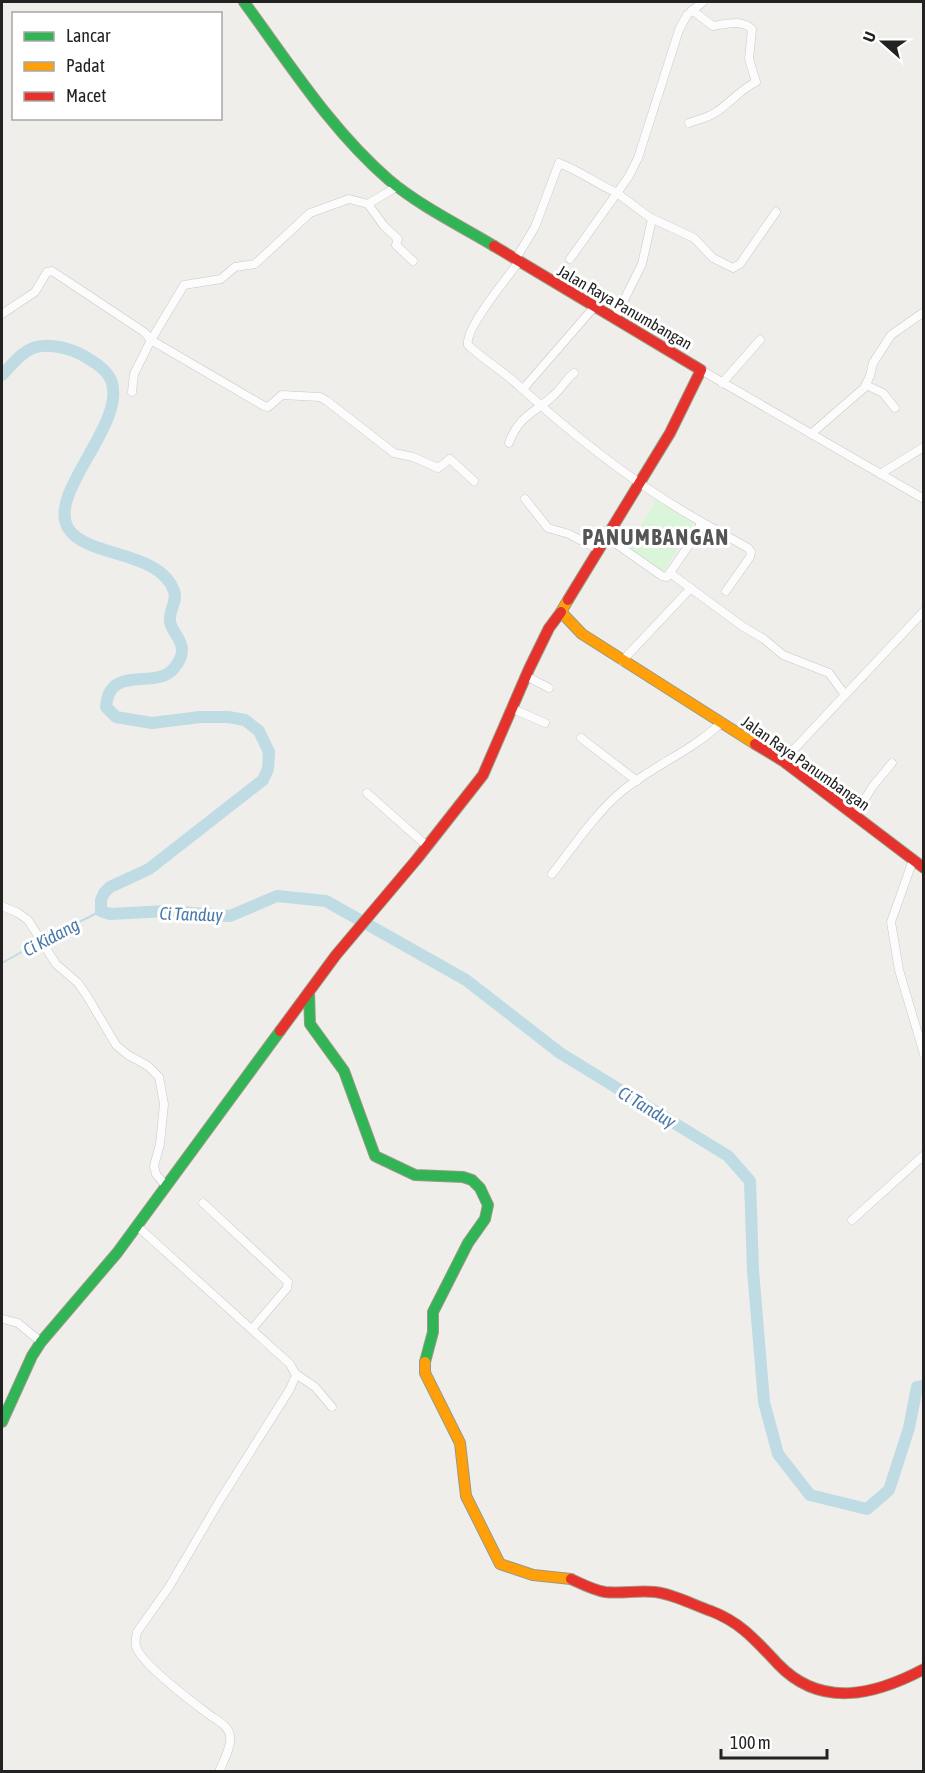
<svg xmlns="http://www.w3.org/2000/svg" width="925" height="1773" font-family="'Asap Condensed',sans-serif">
<style>
.park{fill:#daf5da}
.lines{fill:none;stroke-linecap:round;stroke-linejoin:round}
.stream{stroke:#bfdbe3;stroke-width:2}
.river{stroke:#bfdbe3;stroke-width:12}
.street-casing{stroke:#c9c8c7;stroke-width:9}
.fast-casing{stroke:#999a82;stroke-width:12}
.slow-casing{stroke:#999a82;stroke-width:12}
.jam-casing{stroke:#999a82;stroke-width:12}
.street{stroke:#fdfcfc;stroke-width:8}
.fast{stroke:#30b455;stroke-width:10}
.slow{stroke:#ff9f0a;stroke-width:10}
.jam{stroke:#e5322d;stroke-width:10}
.labels{text-anchor:middle;dominant-baseline:central;stroke-width:6;stroke-linejoin:round;paint-order:stroke}
.street-label{font-size:16px;fill:#222;stroke:#fff}
.water-label{font-size:18px;font-style:italic;fill:#4a7aab;stroke:#fff}
.district-label{font-size:22px;font-weight:bold;letter-spacing:1.5px;fill:#555;stroke:#fff}
</style>
<rect width="100%" height="100%" fill="#f0eeeb"/>
<!-- park -->
<path class="park" d="M 656,500 L 694,524 L 664,571 L 657,569 L 627,549 Z"/>
<g class="lines">
<!-- stream -->
<g class="stream">
<path d="M 43,940 L 101,911"/>
<path d="M 2,963 L 38,943"/>
</g>
<!-- river -->
<path class="river" d="M 2,375 C 12,365 22,351 36,347 C 51,343 72,349 84,356 C 94,362 106,369 111,380 C 128,423 47,492 68,528 C 86,558 160,550 174,591 C 178,602 168,611 170,622 C 172,632 182,639 182,650 C 182,657 179,662 175,667 C 157,692 109,662 106,707 L 116,717 L 152,723 L 200,717 L 228,717 L 245,720 L 259,731 L 269,752 L 268,769 L 263,780 L 149,869 L 110,887 L 104,893 L 101,900 L 101,911 L 110,914 L 167,911 L 230,916 L 277,896 L 326,901 L 466,980 L 560,1053 L 728,1156 L 750,1181 L 753,1270 L 764,1402 L 778,1454 L 810,1495 L 867,1509 L 889,1490 L 909,1428 L 917,1387 L 924,1386"/>
<!-- street casing -->
<g class="street-casing">
<g id="street">
<path d="M 689,123 C 697,120 706,118 713,114 C 729,105 739,90 756,82 L 749,59 L 752,29 C 741,19 727,24 713,26 L 692,10"/>
<path d="M 398,186 L 368,204 L 384,226 L 398,239 L 396,245 L 413,261"/>
<path d="M 651,218 L 694,238 L 713,258 L 733,268 L 740,264 L 776,212"/>
<path d="M 515,260 L 535,227 L 559,163 C 580,171 597,184 617,193 L 570,259"/>
<path d="M 519,262 C 508,276 464,330 468,345 C 484,360 503,371 519,386 C 575,437 634,484 700,521 L 700,529 L 667,577 L 662,576 L 605,536"/>
<path d="M 2,314 L 35,292 L 47,272 L 52,271 L 144,332 L 151,340 L 184,285 L 221,279 L 235,267 L 255,264 L 310,213 L 349,199 L 368,204"/>
<path d="M 615,318 L 642,264 L 652,219 L 617,193 L 629,176 L 638,158 L 679,30 L 687,15 L 703,2"/>
<path d="M 701,370 L 924,499"/>
<path d="M 722,383 L 760,340"/>
<path d="M 866,385 L 883,393 L 895,408"/>
<path d="M 523,389 L 595,306"/>
<path d="M 132,392 L 134,374 L 151,340 L 264,406 L 268,407 L 282,395 L 320,397 L 327,401 L 394,453 L 413,457 L 438,468 L 450,459 L 474,481"/>
<path d="M 811,434 L 864,388 L 870,376 L 873,363 L 891,335 L 924,312"/>
<path d="M 509,443 C 519,415 535,413 554,395 C 562,388 566,379 574,373"/>
<path d="M 880,474 L 924,447"/>
<path d="M 525,499 L 548,528 L 569,534 L 597,549"/>
<path d="M 700,521 L 748,548 L 751,552 L 750,557 L 726,591"/>
<path d="M 670,573 L 742,626 L 764,639 L 783,655 L 829,673 L 845,695"/>
<path d="M 622,661 L 691,588"/>
<path d="M 526,676 L 549,688"/>
<path d="M 511,708 L 545,723"/>
<path d="M 581,738 L 637,781"/>
<path d="M 783,761 L 924,611"/>
<path d="M 367,793 L 427,846"/>
<path d="M 855,815 L 873,786 L 892,763"/>
<path d="M 913,860 L 891,922 L 899,970 L 924,1054"/>
<path d="M 552,874 C 574,846 594,815 621,792 C 652,766 692,751 721,723"/>
<path d="M 2,906 L 18,913 L 28,920 L 56,964 L 78,983 L 87,996 L 116,1045 L 128,1055 L 148,1066 L 159,1077 L 164,1104 L 160,1144 L 154,1166 L 156,1174 L 166,1186"/>
<path d="M 203,1203 L 288,1282 L 287,1288 L 252,1329"/>
<path d="M 852,1220 L 924,1155"/>
<path d="M 137,1226 L 290,1364 L 296,1375 L 290,1389 L 220,1500 L 169,1587 L 137,1632 C 136,1636 135,1641 136,1646 C 140,1663 191,1701 207,1713 C 214,1719 229,1725 230,1736 C 232,1746 223,1762 219,1772"/>
<path d="M 3,1319 L 18,1323 L 41,1342"/>
<path d="M 296,1374 L 315,1387 L 332,1407"/>
</g>
</g>
<!-- fast casing -->
<g class="fast-casing">
<g id="fast">
<path d="M 244,2 C 289,63 331,130 389,180 C 420,206 459,225 494,246"/>
<path d="M 309,992 L 310,1024 L 344,1071 L 375,1156 L 415,1175 L 463,1177 L 472,1180 L 480,1188 L 488,1205 L 485,1219 L 468,1243 L 433,1312 L 433,1332 L 425,1362"/>
<path d="M 2,1422 L 32,1356 L 41,1342 L 117,1253 L 280,1031"/>
</g>
</g>
<!-- slow casing -->
<g class="slow-casing">
<g id="slow">
<path d="M 568,600 L 561,612 L 582,634 L 755,744"/>
<path d="M 425,1362 L 425,1373 L 460,1443 L 466,1496 L 500,1564 L 533,1575 L 571,1579"/>
</g>
</g>
<!-- jam casing -->
<g class="jam-casing">
<g id="jam">
<path d="M 494,246 L 701,370 L 670,433 L 568,600"/>
<path d="M 755,744 L 783,761 L 924,868"/>
<path d="M 280,1031 L 336,955 L 417,859 L 483,775 L 529,669 L 549,628 L 561,612"/>
<path d="M 571,1579 C 582,1584 593,1590 605,1592 C 622,1594 638,1590 655,1592 C 674,1594 693,1605 711,1611 C 742,1623 756,1641 778,1664 C 821,1709 875,1695 924,1669"/>
</g>
</g>
<!-- street -->
<use href="#street" class="street"/>
<!-- fast -->
<use href="#fast" class="fast"/>
<!-- slow -->
<use href="#slow" class="slow"/>
<!-- jam -->
<use href="#jam" class="jam"/>
</g>
<g class="labels">
<!-- street labels -->
<g class="street-label">
<text transform="translate(625 307) rotate(30)">Jalan Raya Panumbangan</text>
<text transform="translate(806 763) rotate(35)">Jalan Raya Panumbangan</text>
</g>
<!-- water labels -->
<g class="water-label">
<text transform="translate(191 914) rotate(2)">Ci Tanduy</text>
<text transform="translate(51 937) rotate(-28)">Ci Kidang</text>
<text transform="translate(647 1107) rotate(31)">Ci Tanduy</text>
</g>
<!-- district labels -->
<g class="district-label">
<text x="656" y="537">PANUMBANGAN</text>
</g>
</g>
<!-- border -->
<rect width="925" height="1773" fill="none" stroke="#222222" stroke-width="6"/>
<!-- legend -->
<rect x="12" y="12" width="210" height="108" fill="#ffffff" stroke="#a7a7a7" stroke-width="1.5"/>
<rect x="24" y="32" width="30" height="9" fill="#30b455" stroke="#a7a7a7" stroke-width="1.5"/>
<text x="66" y="42" font-size="18" fill="#222222">Lancar</text>
<rect x="24" y="62" width="30" height="9" fill="#ff9f0a" stroke="#a7a7a7" stroke-width="1.5"/>
<text x="66" y="72" font-size="18" fill="#222222">Padat</text>
<rect x="24" y="92" width="30" height="9" fill="#e5322d" stroke="#a7a7a7" stroke-width="1.5"/>
<text x="66" y="102" font-size="18" fill="#222222">Macet</text>
<!-- north arrow -->
<g transform="translate(883 42) rotate(291)" stroke="#ffffff" stroke-width="4.5" paint-order="stroke">
<path d="M0-4.5L10 22L0 15L-10 22Z" fill="#222222"/>
<text y="-9" font-size="16" font-weight="bold" text-anchor="middle" fill="#222222">U</text>
</g>
<!-- scale -->
<path d="M721 1749v9h106v-9" fill="none" stroke="#222222" stroke-width="3"/>
<text x="730" y="1749" font-size="18" fill="#222222" stroke="#ffffff" stroke-width="4.5" paint-order="stroke">100 m</text>
</svg>
